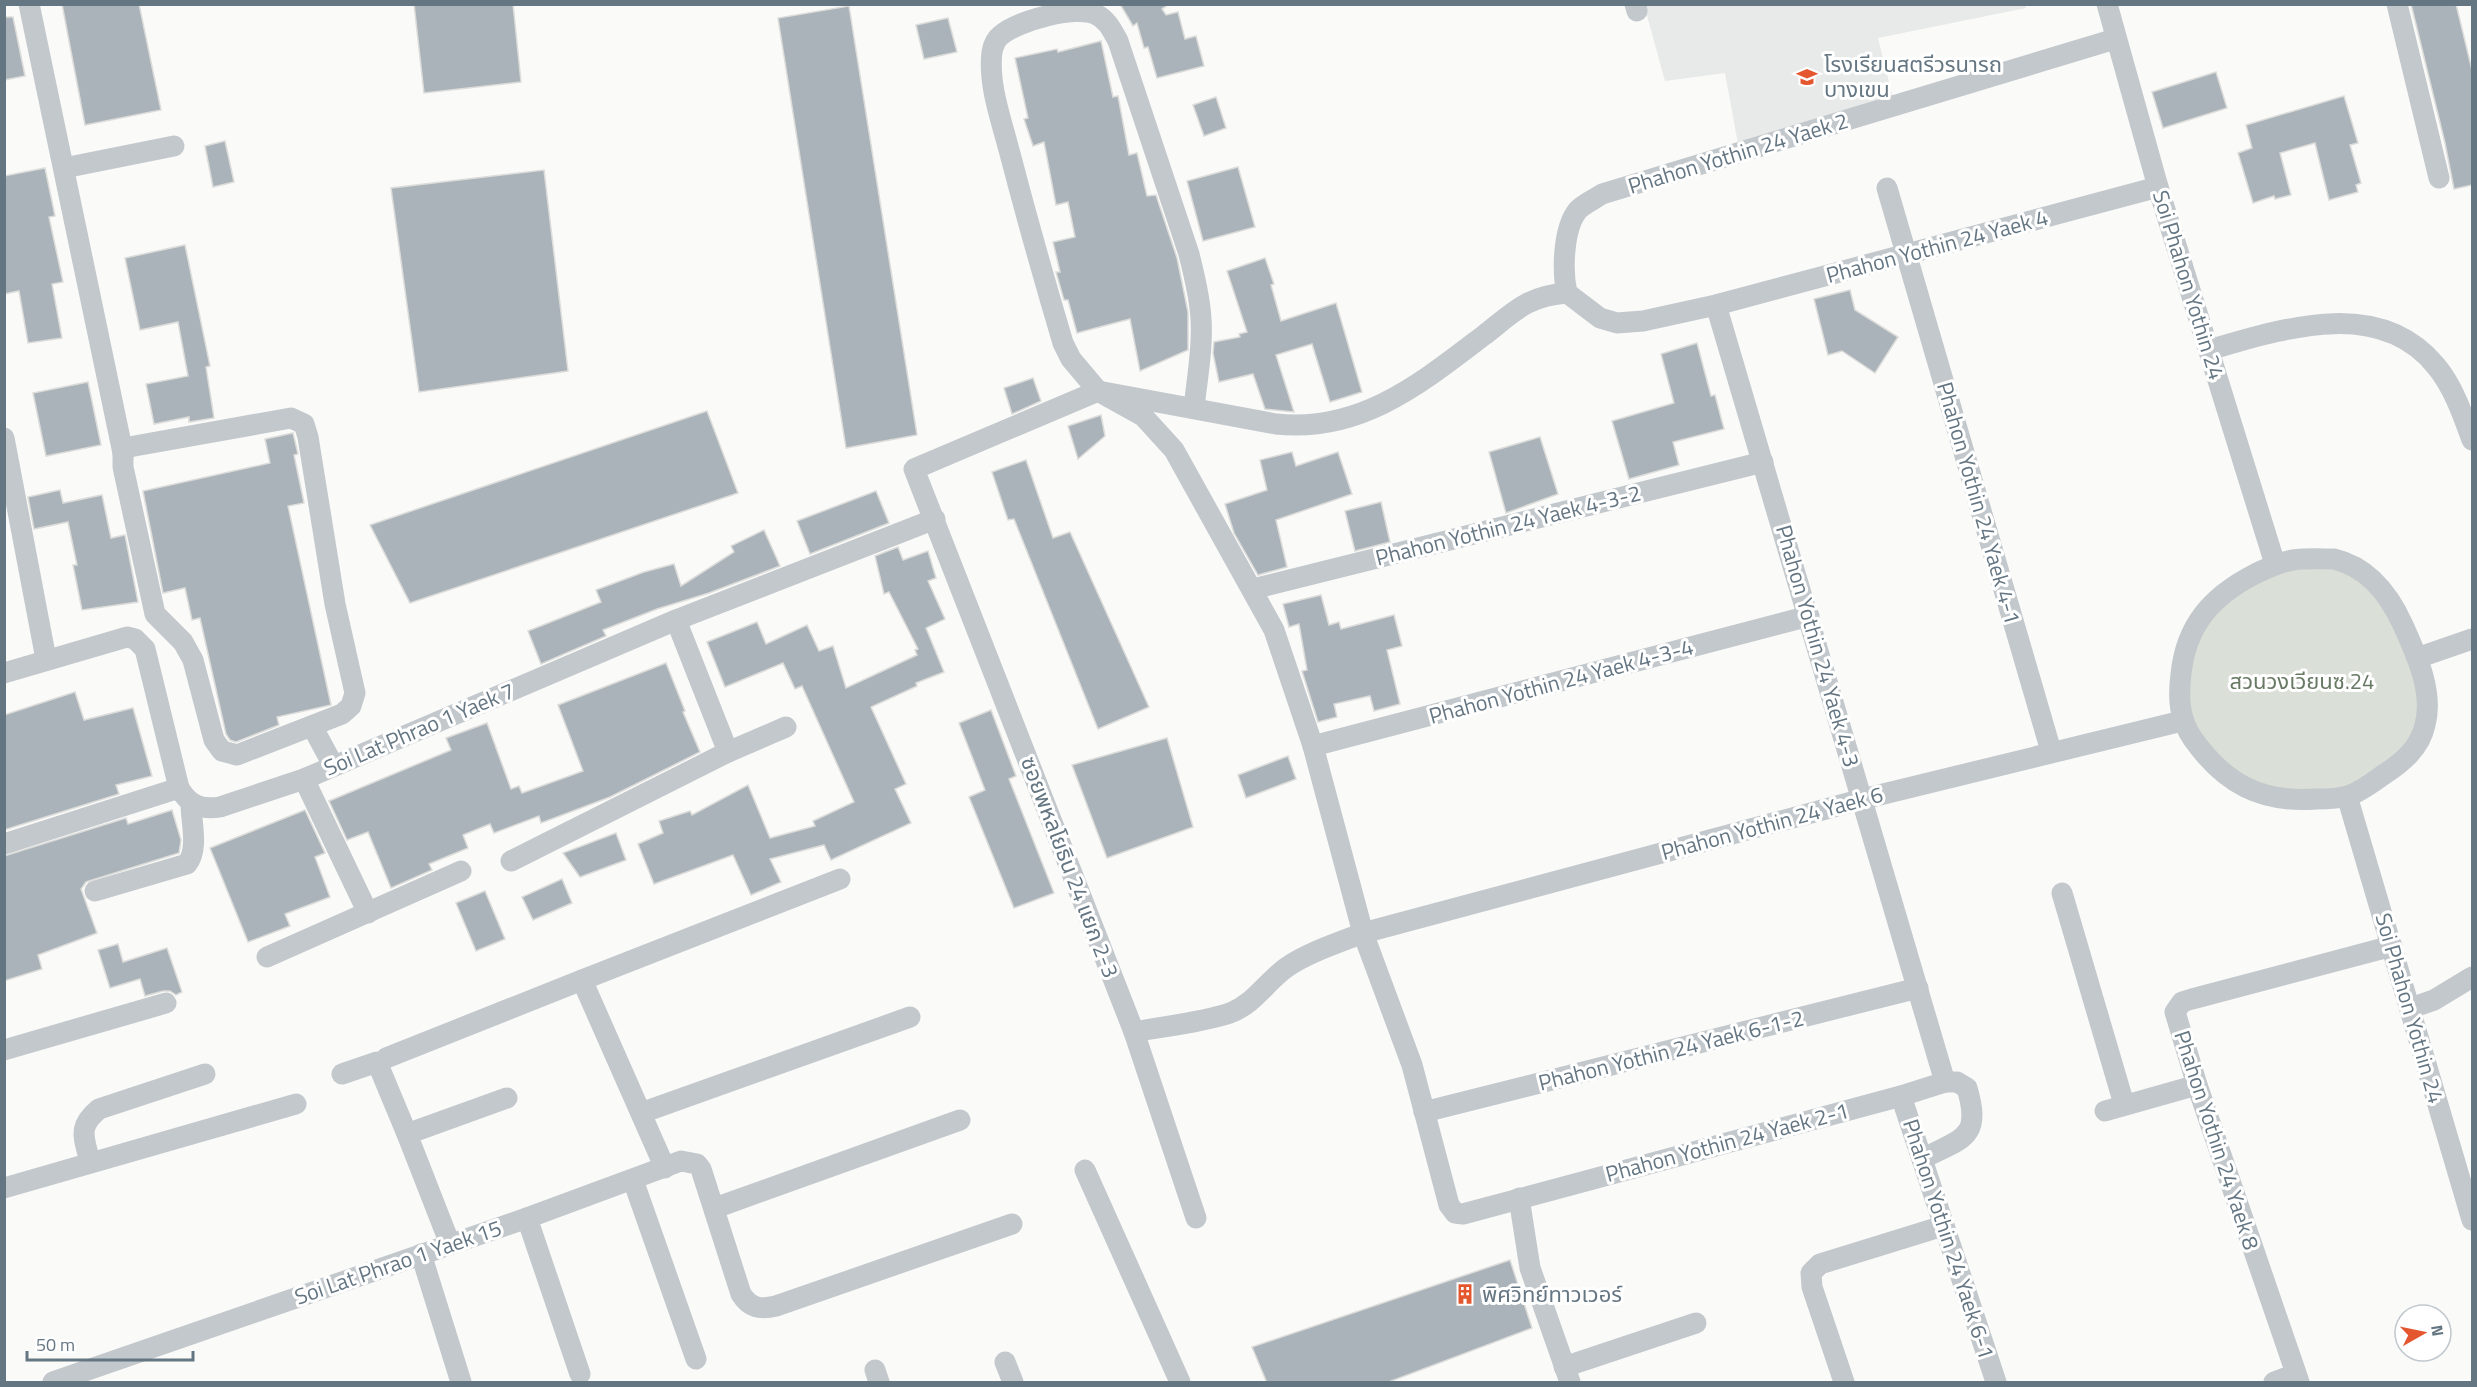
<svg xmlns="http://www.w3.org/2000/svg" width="2477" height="1387" font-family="'Titillium Web','Noto Sans Thai',sans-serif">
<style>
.built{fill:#e8e9e9}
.green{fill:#dadfd7}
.building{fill:#aab3b9;stroke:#dcdcda;stroke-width:1.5}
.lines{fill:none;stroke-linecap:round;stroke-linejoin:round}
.minor{stroke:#c3c8cc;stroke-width:21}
.labels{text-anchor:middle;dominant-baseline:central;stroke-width:6;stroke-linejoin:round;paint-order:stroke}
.poi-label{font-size:22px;fill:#657683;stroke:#fff;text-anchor:start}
.street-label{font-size:22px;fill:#657683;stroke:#fff}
.park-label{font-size:22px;fill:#687a64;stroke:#fff}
</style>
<rect width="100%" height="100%" fill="#fafaf8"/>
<!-- built -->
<path class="built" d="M 2025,4 L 2026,8 L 1878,38 L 1893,98 L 1738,144 L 1725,73 L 1665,81 L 1644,5 Z"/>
<!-- green -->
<path class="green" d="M 2334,559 L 2374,582 L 2427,706 L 2408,756 L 2358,791 L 2305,800 L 2238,783 L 2193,738 L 2179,688 L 2192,633 L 2275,564 Z"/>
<!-- building -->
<g class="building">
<path d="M 62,4 L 139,4 L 161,110 L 85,125 Z"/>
<path d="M 414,4 L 513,4 L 521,82 L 424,93 Z"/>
<path d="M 1120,4 L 1169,4 L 1162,9 L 1166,15 L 1178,12 L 1185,39 L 1196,36 L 1204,66 L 1157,78 L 1148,47 L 1144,48 L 1137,23 L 1133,26 Z"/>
<path d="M 2411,4 L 2456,4 L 2472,70 L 2472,185 L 2454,189 L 2445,143 Z"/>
<path d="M 849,6 L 917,435 L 846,448 L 778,18 Z"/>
<path d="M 4,17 L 13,17 L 25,76 L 4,80 Z"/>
<path d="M 948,18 L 957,52 L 924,59 L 916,25 Z"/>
<path d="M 1101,41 L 1113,97 L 1118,96 L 1129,155 L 1137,153 L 1147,196 L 1156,195 L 1177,258 L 1188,312 L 1188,350 L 1140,371 L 1130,319 L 1077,333 L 1068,300 L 1064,300 L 1056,272 L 1060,272 L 1053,242 L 1075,237 L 1068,202 L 1056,205 L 1044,142 L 1033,146 L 1024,119 L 1028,118 L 1015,58 L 1057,49 L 1058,52 Z"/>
<path d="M 2216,72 L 2227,108 L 2163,128 L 2152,92 Z"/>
<path d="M 2344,96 L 2358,143 L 2350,145 L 2361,183 L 2356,185 L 2358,192 L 2329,200 L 2315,143 L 2280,153 L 2291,195 L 2275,199 L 2274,196 L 2253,203 L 2238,153 L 2252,148 L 2246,125 Z"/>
<path d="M 1216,97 L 1226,128 L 1204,136 L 1193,105 Z"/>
<path d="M 225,141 L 234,182 L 213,187 L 205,146 Z"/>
<path d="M 1238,167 L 1255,227 L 1203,241 L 1187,181 Z"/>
<path d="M 45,168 L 55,216 L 49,217 L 63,282 L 52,284 L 62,338 L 28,343 L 19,291 L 4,294 L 4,176 Z"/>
<path d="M 544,170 L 568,371 L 419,392 L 391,188 Z"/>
<path d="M 185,245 L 210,366 L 206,367 L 214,418 L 189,422 L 189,417 L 154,424 L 146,384 L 188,376 L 178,322 L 140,330 L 125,258 Z"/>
<path d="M 1265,258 L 1274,284 L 1271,285 L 1281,321 L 1336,303 L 1362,392 L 1330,402 L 1312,344 L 1276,355 L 1294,412 L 1265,409 L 1253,374 L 1219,382 L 1213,353 L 1214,342 L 1240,337 L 1239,334 L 1247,332 L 1227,271 Z"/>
<path d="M 1850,290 L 1855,310 L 1898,337 L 1875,373 L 1842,351 L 1828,355 L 1814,299 Z"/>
<path d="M 1697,343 L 1711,396 L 1715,395 L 1724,429 L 1673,442 L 1679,465 L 1629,479 L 1612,421 L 1674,403 L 1661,354 Z"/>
<path d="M 1033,378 L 1041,401 L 1012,414 L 1004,388 Z"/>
<path d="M 88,382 L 101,445 L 46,456 L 33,393 Z"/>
<path d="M 707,411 L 738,493 L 410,603 L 370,525 Z"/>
<path d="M 1101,415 L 1105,436 L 1078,459 L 1068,426 Z"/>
<path d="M 293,433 L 298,454 L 294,455 L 304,503 L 288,506 L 331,705 L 277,717 L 279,725 L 236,742 L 230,740 L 226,734 L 200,618 L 192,620 L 185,588 L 163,593 L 143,491 L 270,463 L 265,439 Z"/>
<path d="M 1540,437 L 1558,494 L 1506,513 L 1489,452 Z"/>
<path d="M 1292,452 L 1296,466 L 1338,452 L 1352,494 L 1276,520 L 1287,567 L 1258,575 L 1234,533 L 1225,504 L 1267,490 L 1260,460 Z"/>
<path d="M 1026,460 L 1053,538 L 1070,532 L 1149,707 L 1098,729 L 1014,519 L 1008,520 L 992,472 Z"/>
<path d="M 60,490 L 63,503 L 102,495 L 111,538 L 125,535 L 138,602 L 82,610 L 73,565 L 77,565 L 68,522 L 34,529 L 28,497 Z"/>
<path d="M 876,491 L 889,523 L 810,554 L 797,521 Z"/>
<path d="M 1381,502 L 1390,542 L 1355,551 L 1345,511 Z"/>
<path d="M 764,530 L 780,566 L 709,593 L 657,609 L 603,630 L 606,636 L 541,664 L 528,631 L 601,602 L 596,590 L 644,572 L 674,564 L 681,586 L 734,552 L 731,546 Z"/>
<path d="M 898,547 L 903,560 L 928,551 L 936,578 L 928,581 L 945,619 L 926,628 L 944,672 L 916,683 L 917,686 L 871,707 L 906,784 L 895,789 L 911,823 L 831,860 L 824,845 L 770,859 L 781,882 L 751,895 L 733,855 L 654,884 L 638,844 L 663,833 L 659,821 L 690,811 L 692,815 L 748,785 L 770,838 L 815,826 L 813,821 L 854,802 L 802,686 L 795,689 L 783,663 L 725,687 L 707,642 L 757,622 L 766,644 L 807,625 L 819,651 L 833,646 L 846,688 L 917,655 L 915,650 L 918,649 L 889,592 L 884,594 L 875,556 Z"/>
<path d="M 1321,595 L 1329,625 L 1339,622 L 1341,629 L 1394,615 L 1402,646 L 1387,650 L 1400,704 L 1374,711 L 1370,696 L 1334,704 L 1337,717 L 1318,722 L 1302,671 L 1307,670 L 1299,624 L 1289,627 L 1283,604 Z"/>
<path d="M 666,663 L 685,711 L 683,712 L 700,752 L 610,797 L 541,823 L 539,816 L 494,833 L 490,824 L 463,835 L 468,848 L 429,864 L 432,870 L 391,888 L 368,832 L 347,840 L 329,801 L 451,750 L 446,738 L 487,723 L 511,789 L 519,786 L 522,793 L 583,771 L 558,705 Z"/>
<path d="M 75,692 L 84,720 L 133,708 L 152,776 L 116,785 L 119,794 L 4,830 L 4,715 Z"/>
<path d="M 991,710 L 1016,776 L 1009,779 L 1054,893 L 1014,908 L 969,797 L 985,790 L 959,723 Z"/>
<path d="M 1167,738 L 1193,827 L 1107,858 L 1072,765 Z"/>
<path d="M 1288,756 L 1296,779 L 1246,798 L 1238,775 Z"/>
<path d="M 172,810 L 181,840 L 179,853 L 86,882 L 81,889 L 97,933 L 38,955 L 42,969 L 4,981 L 4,856 L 126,818 L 128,824 Z"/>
<path d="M 305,810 L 325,853 L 315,857 L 330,897 L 285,914 L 290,926 L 248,942 L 210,848 Z"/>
<path d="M 616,833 L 626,860 L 580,877 L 563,853 Z"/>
<path d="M 562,879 L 572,903 L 533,920 L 522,897 Z"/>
<path d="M 485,891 L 505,939 L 476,951 L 456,903 Z"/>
<path d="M 118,944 L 123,962 L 167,948 L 182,992 L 176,995 L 170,991 L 163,991 L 145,996 L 140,979 L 110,988 L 98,950 Z"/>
<path d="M 1510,1260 L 1532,1328 L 1386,1383 L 1267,1383 L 1252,1347 Z"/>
</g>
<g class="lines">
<!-- minor -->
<g class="minor">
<path d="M 29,4 L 123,453"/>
<path d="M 1635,4 L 1637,11"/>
<path d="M 2107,4 L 2158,187 L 2275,564"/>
<path d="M 2397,4 L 2439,178"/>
<path d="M 64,168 L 174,146"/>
<path d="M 1887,188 L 2051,751"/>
<path d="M 1567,293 C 1562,271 1563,228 1578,210 C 1584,204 1595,199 1602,194 L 2115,39"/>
<path d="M 1567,293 L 1600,318 L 1617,323 L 1643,321 L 1716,305 L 2158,187"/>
<path d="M 2209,350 C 2282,329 2379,296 2436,366 C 2453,386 2463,415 2472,440"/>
<path d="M 1194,408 C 1197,379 1203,348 1201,319 C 1200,297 1194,275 1189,254 L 1118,41 C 1112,30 1107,19 1095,14 C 1076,5 1016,21 1000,36 C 996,39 993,47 992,52 C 988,84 1001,119 1009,150 C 1026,215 1044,279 1063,343 L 1071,359 L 1098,391 L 1143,416 L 1174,450 L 1274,630 L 1313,746 L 1363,933 L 1412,1065 L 1449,1205 L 1455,1213 L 1463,1214 L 1901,1096 L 1945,1082 L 1716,305"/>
<path d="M 291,418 L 304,424 L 308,437 L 335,604 L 355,693 L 351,706 L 342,714 L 237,755 L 222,751 L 214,740 L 193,660 L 183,642 L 155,614 L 123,467 L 123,453 L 129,447 Z"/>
<path d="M 4,438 L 46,659"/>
<path d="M 2334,559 C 2368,567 2389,594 2403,625 C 2416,654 2434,692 2425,725 C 2420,748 2402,763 2383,775 C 2372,783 2360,792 2348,796 C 2338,799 2326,799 2316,799 C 2261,803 2225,784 2193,739 C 2179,719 2178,698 2181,674 C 2186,625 2212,596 2255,574 C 2268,568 2279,562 2293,560 C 2306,558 2320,559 2334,559 Z"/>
<path d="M 1253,589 L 1763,462"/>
<path d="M 676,620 L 728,752"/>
<path d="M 2417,658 L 2472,639"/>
<path d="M 4,673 L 127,637 L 135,639 L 145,649 L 179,788 C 189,805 201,810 220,807 L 304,779 L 676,620 L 935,519"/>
<path d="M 312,726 L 333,765"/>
<path d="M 1313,746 L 1809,616"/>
<path d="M 304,779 L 368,913"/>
<path d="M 2347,796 L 2472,1220"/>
<path d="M 4,844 L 179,788"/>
<path d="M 511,861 L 728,752 L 786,727"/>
<path d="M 95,891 L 187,864 C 199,849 191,822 191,804"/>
<path d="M 2062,893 L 2124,1104"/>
<path d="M 267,957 L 461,871"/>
<path d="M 2411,1008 L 2434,1000 L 2472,977"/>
<path d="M 1134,1032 C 1165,1026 1200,1023 1230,1013 C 1254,1004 1266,982 1287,967 C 1309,952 1338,943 1363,933 L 1863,799 L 2182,721"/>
<path d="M 4,1050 L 166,1003"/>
<path d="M 386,1058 L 582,980"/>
<path d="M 342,1074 L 377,1062 L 407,1134 L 507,1098"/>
<path d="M 1901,1096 L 1996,1382"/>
<path d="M 2105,1111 L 2197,1085"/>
<path d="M 1424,1112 L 1918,988"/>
<path d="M 641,1113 L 910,1017"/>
<path d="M 407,1134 L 450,1244"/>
<path d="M 1922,1159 C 1962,1138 1982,1139 1967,1088 L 1957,1082 L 1945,1082"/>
<path d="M 90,1162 C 84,1137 77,1127 99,1109 L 205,1074"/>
<path d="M 665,1168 L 582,980 L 840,879"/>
<path d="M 1085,1170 L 1180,1382"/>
<path d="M 633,1180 L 696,1359"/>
<path d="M 4,1188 L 296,1104"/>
<path d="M 1519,1198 L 1530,1268 L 1570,1382"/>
<path d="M 715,1208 L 960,1120"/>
<path d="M 527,1218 L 580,1374"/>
<path d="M 1196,1218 L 1134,1032 L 914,469 L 1098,391 L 1276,424 C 1360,433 1420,384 1483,336 C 1513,313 1526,296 1567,293"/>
<path d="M 421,1254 L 461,1382"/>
<path d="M 1005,1362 L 1013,1382"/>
<path d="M 1564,1367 L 1696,1323"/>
<path d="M 875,1370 L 879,1382"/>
<path d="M 53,1382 L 527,1218 L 681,1161 L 697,1164 L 701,1169 L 741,1294 C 750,1308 760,1310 776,1306 L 1012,1224"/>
<path d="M 1844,1382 L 1812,1287 L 1811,1273 L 1820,1264 L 1943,1226"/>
<path d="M 2274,1382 L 2296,1374"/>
<path d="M 2299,1382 L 2197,1085 L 2175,1012 L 2182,1002 L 2192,999 L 2392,946"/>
</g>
</g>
<!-- icons -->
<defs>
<g id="school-bare" transform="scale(1.62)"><path d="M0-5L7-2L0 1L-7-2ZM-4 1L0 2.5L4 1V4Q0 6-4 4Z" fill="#e4572e" stroke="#fff" stroke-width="2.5" paint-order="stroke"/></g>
<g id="building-bare" transform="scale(1.62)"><path d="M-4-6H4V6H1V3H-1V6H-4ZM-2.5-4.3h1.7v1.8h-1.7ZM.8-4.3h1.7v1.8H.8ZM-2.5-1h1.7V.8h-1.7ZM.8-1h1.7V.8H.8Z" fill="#e4572e" stroke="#fff" stroke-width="2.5" paint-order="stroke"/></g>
</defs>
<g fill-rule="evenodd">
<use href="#school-bare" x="1807" y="77"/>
<use href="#building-bare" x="1465" y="1294"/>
</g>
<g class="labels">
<!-- poi labels -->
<g class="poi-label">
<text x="1824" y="64">โรงเรียนสตรีวรนารถ<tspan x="1824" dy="25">บางเขน</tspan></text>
<text x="1482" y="1294">พิศวิทย์ทาวเวอร์</text>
</g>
<!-- street labels -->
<g class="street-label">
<text transform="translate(1738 153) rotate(-17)">Phahon Yothin 24 Yaek 2</text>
<text transform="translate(1937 246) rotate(-15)">Phahon Yothin 24 Yaek 4</text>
<text transform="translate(2189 285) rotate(73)">Soi Phahon Yothin 24</text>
<text transform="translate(1979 503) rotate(74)">Phahon Yothin 24 Yaek 4-1</text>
<text transform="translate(1508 525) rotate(-14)">Phahon Yothin 24 Yaek 4-3-2</text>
<text transform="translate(1818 646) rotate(74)">Phahon Yothin 24 Yaek 4-3</text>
<text transform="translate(1561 681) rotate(-15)">Phahon Yothin 24 Yaek 4-3-4</text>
<text transform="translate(419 729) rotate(-23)">Soi Lat Phrao 1 Yaek 7</text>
<text transform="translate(1772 823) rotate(-15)">Phahon Yothin 24 Yaek 6</text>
<text transform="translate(1070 867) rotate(69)">ซอยพหลโยธิน 24 แยก 2-3</text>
<text transform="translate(2410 1008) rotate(74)">Soi Phahon Yothin 24</text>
<text transform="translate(1671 1050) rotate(-14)">Phahon Yothin 24 Yaek 6-1-2</text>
<text transform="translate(2217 1140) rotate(72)">Phahon Yothin 24 Yaek 8</text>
<text transform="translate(1727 1142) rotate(-15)">Phahon Yothin 24 Yaek 2-1</text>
<text transform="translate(1949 1239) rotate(72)">Phahon Yothin 24 Yaek 6-1</text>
<text transform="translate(398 1262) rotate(-19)">Soi Lat Phrao 1 Yaek 15</text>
</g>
<!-- park labels -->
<g class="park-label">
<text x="2302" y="681">สวนวงเวียนซ.24</text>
</g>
</g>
<!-- border -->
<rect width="2477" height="1387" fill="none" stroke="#657683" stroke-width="12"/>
<!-- north arrow -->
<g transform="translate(2423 1333) rotate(81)"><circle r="28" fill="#ffffff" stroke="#c1c8cd" stroke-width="1.5"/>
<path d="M0-4.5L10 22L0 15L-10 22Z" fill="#e4572e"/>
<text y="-9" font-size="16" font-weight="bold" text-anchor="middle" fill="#657683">N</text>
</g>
<!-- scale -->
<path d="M27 1351v9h166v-9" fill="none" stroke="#657683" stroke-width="3"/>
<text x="36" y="1351" font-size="18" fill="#657683" stroke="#ffffff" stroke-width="4.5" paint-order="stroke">50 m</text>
</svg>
